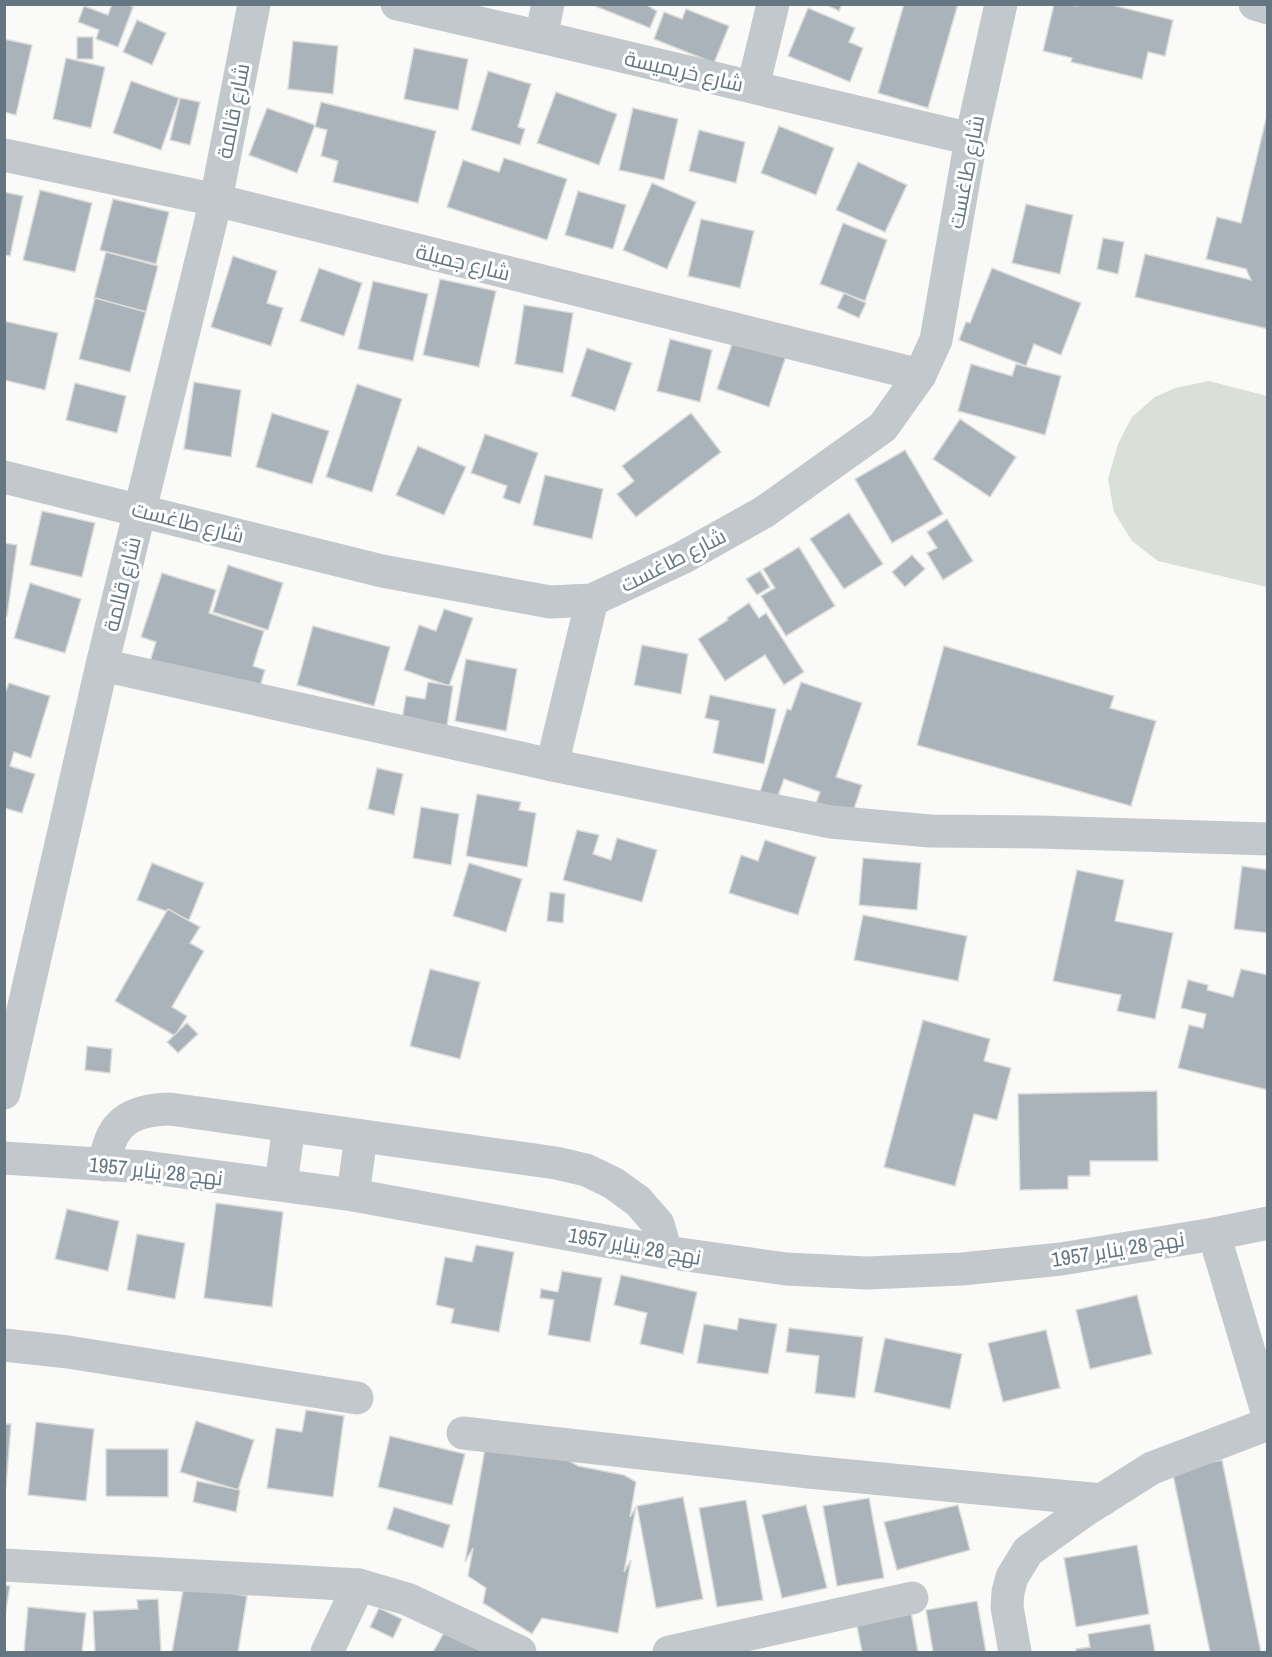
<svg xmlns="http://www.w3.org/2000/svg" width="1272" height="1657" font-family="'Archivo Narrow',Cairo,sans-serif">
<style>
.green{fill:#dadfd7}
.building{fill:#aab3b9;stroke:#dcdcda;stroke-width:1.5}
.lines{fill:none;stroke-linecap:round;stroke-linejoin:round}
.minor{stroke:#c3c8cc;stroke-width:33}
.labels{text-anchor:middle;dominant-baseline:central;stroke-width:6;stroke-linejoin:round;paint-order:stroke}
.street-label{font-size:21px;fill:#657683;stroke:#fff}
</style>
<rect width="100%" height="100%" fill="#fafaf8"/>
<!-- green -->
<path class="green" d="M 1209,381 L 1267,396 L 1267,587 L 1158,561 L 1132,541 L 1114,512 L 1108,479 L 1118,444 L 1132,417 L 1155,397 L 1175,388 Z"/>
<!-- building -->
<g class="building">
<path d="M 112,4 L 127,4 L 133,7 L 118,47 L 96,39 L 99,30 L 78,22 L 84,6 L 108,15 Z"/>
<path d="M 590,4 L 645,4 L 657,11 L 650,28 Z"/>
<path d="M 825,4 L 842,4 L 839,11 Z"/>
<path d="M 904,4 L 958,4 L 928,108 L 878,93 Z"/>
<path d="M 1054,4 L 1078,6 L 1078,4 L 1108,4 L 1173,20 L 1165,56 L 1148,52 L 1142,79 L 1071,62 L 1072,58 L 1043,51 Z"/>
<path d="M 808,8 L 855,28 L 849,42 L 863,48 L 850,82 L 788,56 Z"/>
<path d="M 686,9 L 729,26 L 714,63 L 654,39 L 664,12 L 682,19 Z"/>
<path d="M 137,20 L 166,33 L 152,65 L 123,52 Z"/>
<rect x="77" y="37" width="16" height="22"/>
<path d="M 4,39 L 32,45 L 16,115 L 4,112 Z"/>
<path d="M 293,41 L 338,46 L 333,94 L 288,89 Z"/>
<path d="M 414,48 L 468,59 L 458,110 L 404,99 Z"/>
<path d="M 66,58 L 105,67 L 91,128 L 53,119 Z"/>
<path d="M 488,71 L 531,84 L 518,127 L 525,129 L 520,145 L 471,130 Z"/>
<path d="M 131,81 L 179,98 L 161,150 L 113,133 Z"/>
<path d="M 556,92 L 617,114 L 599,165 L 537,143 Z"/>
<path d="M 180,98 L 200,102 L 190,145 L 170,140 Z"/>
<path d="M 321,102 L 436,131 L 418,203 L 333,182 L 338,161 L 321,156 L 327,130 L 315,127 Z"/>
<path d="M 267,108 L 315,125 L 297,173 L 249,155 Z"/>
<path d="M 633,108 L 678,119 L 664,180 L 619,170 Z"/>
<path d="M 1268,111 L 1268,329 L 1135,297 L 1145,254 L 1251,280 L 1246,269 L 1206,259 L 1217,217 L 1241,223 Z"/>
<path d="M 779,126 L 834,148 L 816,195 L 761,173 Z"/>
<path d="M 699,130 L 745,142 L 736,183 L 689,171 Z"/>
<path d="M 504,158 L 567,179 L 547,240 L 447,207 L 463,160 L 499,172 Z"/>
<path d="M 858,162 L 907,185 L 885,232 L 836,210 Z"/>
<path d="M 652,183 L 696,202 L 667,269 L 623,250 Z"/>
<path d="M 40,190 L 92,203 L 75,272 L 23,260 Z"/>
<path d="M 578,191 L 626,205 L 613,249 L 565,235 Z"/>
<path d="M 4,192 L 23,196 L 10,256 L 4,255 Z"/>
<path d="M 113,199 L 169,212 L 156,264 L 100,250 Z"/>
<path d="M 1026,204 L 1073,215 L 1060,274 L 1012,263 Z"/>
<path d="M 701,219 L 754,231 L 740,288 L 688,276 Z"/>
<path d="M 843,223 L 887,240 L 865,301 L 820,284 Z"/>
<path d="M 1103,238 L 1124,242 L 1118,274 L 1097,269 Z"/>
<path d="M 106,252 L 158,266 L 146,312 L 94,298 Z"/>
<path d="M 233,256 L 277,271 L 267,303 L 283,308 L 271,346 L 211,327 Z"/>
<path d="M 319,268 L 362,283 L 344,336 L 300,321 Z"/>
<path d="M 992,268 L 1081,303 L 1061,355 L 1034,344 L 1026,366 L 959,340 L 966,322 L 970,323 Z"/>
<path d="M 440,279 L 496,291 L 479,367 L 423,355 Z"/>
<path d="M 373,281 L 428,294 L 413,361 L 358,349 Z"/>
<path d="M 844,293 L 866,303 L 859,318 L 837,308 Z"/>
<path d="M 95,298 L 146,312 L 130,372 L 79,359 Z"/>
<path d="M 524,305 L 573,313 L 563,373 L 515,364 Z"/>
<path d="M 4,321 L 58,333 L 45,390 L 4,380 Z"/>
<path d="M 735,335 L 787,353 L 769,407 L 717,389 Z"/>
<path d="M 670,339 L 712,350 L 700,402 L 657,391 Z"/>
<path d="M 587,348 L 632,363 L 615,411 L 571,396 Z"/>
<path d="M 971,364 L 1012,376 L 1016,364 L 1061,376 L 1045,435 L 958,411 Z"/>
<path d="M 194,382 L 241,390 L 231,457 L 184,449 Z"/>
<path d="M 75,383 L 126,396 L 117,433 L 66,420 Z"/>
<path d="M 357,384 L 402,399 L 372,492 L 326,477 Z"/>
<path d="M 272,413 L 329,431 L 312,484 L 256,467 Z"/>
<path d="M 691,413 L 721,452 L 636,517 L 617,494 L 634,481 L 622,466 Z"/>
<path d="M 960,419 L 1016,457 L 990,497 L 933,459 Z"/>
<path d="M 485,434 L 538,453 L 520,504 L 503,498 L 507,486 L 471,473 Z"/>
<path d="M 418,446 L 466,467 L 444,515 L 396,495 Z"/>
<path d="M 905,450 L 943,514 L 892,543 L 855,479 Z"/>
<path d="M 545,475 L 603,489 L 592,539 L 533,525 Z"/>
<path d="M 42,511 L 95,523 L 82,577 L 30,565 Z"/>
<path d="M 849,513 L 883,564 L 844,589 L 810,539 Z"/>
<path d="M 947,519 L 973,561 L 943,580 L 927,553 L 937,548 L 927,532 Z"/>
<path d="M 4,543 L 17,545 L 7,616 L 4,615 Z"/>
<path d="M 799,547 L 835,606 L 786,636 L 761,596 L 775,588 L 763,569 Z"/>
<path d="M 912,555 L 925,569 L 905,587 L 892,572 Z"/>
<path d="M 228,565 L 283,583 L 268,630 L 213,612 Z"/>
<path d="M 760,571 L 770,587 L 757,595 L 746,579 Z"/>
<path d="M 162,573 L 216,590 L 209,613 L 264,631 L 253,666 L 265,670 L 257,696 L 146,674 L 156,642 L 141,637 Z"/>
<path d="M 30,583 L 81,599 L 65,653 L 14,638 Z"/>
<path d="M 749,603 L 759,618 L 766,613 L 804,672 L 784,685 L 765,655 L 725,681 L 698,639 L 728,620 L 727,618 Z"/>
<path d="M 444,609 L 473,618 L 449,686 L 404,670 L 419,625 L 436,631 Z"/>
<path d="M 313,626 L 390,647 L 374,706 L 297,685 Z"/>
<path d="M 642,645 L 688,654 L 681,694 L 634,685 Z"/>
<path d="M 944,646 L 1114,696 L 1110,708 L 1156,721 L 1131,806 L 917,745 Z"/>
<path d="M 466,659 L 517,669 L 506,731 L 455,721 Z"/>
<path d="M 428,682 L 453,686 L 446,732 L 401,725 L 406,696 L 425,699 Z"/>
<path d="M 801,682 L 862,703 L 836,777 L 862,785 L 851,818 L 815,806 L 820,792 L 784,779 L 775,804 L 758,798 L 787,709 L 791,710 Z"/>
<path d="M 9,683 L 50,696 L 31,758 L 14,752 L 10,766 L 35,774 L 22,813 L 4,808 L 4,696 Z"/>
<path d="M 710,695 L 776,709 L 764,764 L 713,753 L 719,721 L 705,718 Z"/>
<path d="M 377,768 L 403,774 L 394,815 L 368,809 Z"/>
<path d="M 477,794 L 521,802 L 519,810 L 536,813 L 527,867 L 466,856 Z"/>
<path d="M 421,807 L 459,814 L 451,865 L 413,858 Z"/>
<path d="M 577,830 L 599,835 L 593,854 L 611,860 L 617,838 L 657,850 L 642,902 L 563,880 Z"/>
<path d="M 765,840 L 816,857 L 798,915 L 729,893 L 741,855 L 758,861 Z"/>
<path d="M 863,858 L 921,863 L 917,910 L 859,905 Z"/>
<path d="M 152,863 L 204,883 L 189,920 L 137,900 Z"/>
<path d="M 469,863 L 522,879 L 506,932 L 453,916 Z"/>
<path d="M 1242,866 L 1268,870 L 1268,933 L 1234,929 Z"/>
<path d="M 1077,870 L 1124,880 L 1115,921 L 1173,933 L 1155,1019 L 1117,1011 L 1121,995 L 1053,981 Z"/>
<path d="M 550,892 L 565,894 L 563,923 L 547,921 Z"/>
<path d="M 168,909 L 200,927 L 190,943 L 204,951 L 172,1007 L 187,1016 L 175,1036 L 115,1001 Z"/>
<path d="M 863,915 L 967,936 L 958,981 L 854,960 Z"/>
<path d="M 430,969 L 480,982 L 460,1059 L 410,1046 Z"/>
<path d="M 1241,969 L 1268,975 L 1268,1090 L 1178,1068 L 1189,1025 L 1203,1028 L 1206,1014 L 1181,1008 L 1188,980 L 1208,985 L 1207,990 L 1233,997 Z"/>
<path d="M 923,1020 L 990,1039 L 984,1061 L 1011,1068 L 997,1120 L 974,1114 L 955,1186 L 884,1167 Z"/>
<path d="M 187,1023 L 198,1034 L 178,1053 L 167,1042 Z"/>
<path d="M 87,1046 L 112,1049 L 110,1073 L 85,1070 Z"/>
<path d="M 1157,1091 L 1158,1161 L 1090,1161 L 1090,1176 L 1068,1176 L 1068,1189 L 1020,1190 L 1018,1094 Z"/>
<path d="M 216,1203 L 283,1212 L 272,1307 L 204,1298 Z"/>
<path d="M 67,1209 L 119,1221 L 108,1271 L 55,1259 Z"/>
<path d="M 137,1234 L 185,1243 L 175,1299 L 127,1290 Z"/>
<path d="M 476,1245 L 514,1252 L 499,1332 L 451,1323 L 454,1309 L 436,1305 L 445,1257 L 472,1262 Z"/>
<path d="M 562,1271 L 602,1278 L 590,1342 L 548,1335 L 554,1300 L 540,1298 L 541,1289 L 558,1292 Z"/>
<path d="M 621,1275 L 697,1292 L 683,1354 L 640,1344 L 647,1313 L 614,1305 Z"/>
<path d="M 1137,1295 L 1152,1354 L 1090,1369 L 1076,1310 Z"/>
<path d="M 739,1318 L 777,1324 L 768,1374 L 697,1363 L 704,1324 L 737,1330 Z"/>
<path d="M 789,1328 L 863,1337 L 855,1398 L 815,1393 L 819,1356 L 786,1352 Z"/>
<path d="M 1046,1330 L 1060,1388 L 1003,1402 L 988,1343 Z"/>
<path d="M 885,1338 L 962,1354 L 950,1409 L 874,1392 Z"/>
<path d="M 306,1410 L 344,1416 L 333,1497 L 267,1488 L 276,1428 L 302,1432 Z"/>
<path d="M 196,1421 L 254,1440 L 238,1490 L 180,1472 Z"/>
<path d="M 36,1422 L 94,1429 L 86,1501 L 28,1495 Z"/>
<path d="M 4,1424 L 11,1424 L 6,1487 L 4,1487 Z"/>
<path d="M 390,1436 L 465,1454 L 452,1505 L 378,1487 Z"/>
<path d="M 486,1443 L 563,1457 L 578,1466 L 624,1475 L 636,1482 L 630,1517 L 636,1507 L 624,1572 L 631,1560 L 618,1633 L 542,1618 L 532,1634 L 483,1603 L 486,1588 L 468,1576 L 473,1548 L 465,1562 Z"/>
<path d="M 106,1449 L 168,1449 L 168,1497 L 106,1496 Z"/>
<path d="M 1222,1460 L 1261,1652 L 1210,1652 L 1172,1470 Z"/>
<path d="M 197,1481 L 240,1490 L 236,1512 L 193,1502 Z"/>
<path d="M 683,1497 L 703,1599 L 656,1608 L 637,1506 Z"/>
<path d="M 869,1498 L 884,1578 L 837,1586 L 823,1506 Z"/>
<path d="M 746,1500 L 763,1600 L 717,1607 L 699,1508 Z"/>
<path d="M 806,1505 L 827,1588 L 782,1598 L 762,1515 Z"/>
<path d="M 958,1505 L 970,1550 L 897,1570 L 884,1522 Z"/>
<path d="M 394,1507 L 450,1525 L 443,1548 L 387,1529 Z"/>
<path d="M 1137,1545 L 1149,1614 L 1076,1627 L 1064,1558 Z"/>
<path d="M 4,1585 L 10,1586 L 4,1621 Z"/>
<path d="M 184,1585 L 247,1596 L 238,1652 L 172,1652 Z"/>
<path d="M 158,1599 L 161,1652 L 95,1652 L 93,1611 L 138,1609 L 137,1600 Z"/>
<path d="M 977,1601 L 986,1652 L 933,1652 L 926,1610 Z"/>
<path d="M 28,1607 L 86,1613 L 82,1652 L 24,1652 Z"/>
<path d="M 379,1608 L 402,1619 L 393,1638 L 370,1627 Z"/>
<path d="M 911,1612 L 918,1652 L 862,1652 L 856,1621 Z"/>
<path d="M 449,1624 L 499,1652 L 433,1652 Z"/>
<path d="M 1150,1624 L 1155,1652 L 1076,1652 L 1076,1649 L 1090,1647 L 1088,1634 Z"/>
</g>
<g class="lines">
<!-- minor -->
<g class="minor">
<path d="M 397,4 L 541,37 L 971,139"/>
<path d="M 1255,4 L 1268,8"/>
<path d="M 541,37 L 548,4"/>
<path d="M 753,87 L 773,4"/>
<path d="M 4,155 L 216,200 L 920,375"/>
<path d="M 4,477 L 382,571 L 550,602 L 592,600 L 682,558 L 764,512 L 883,427 L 920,375 L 936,340 L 971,139 L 1001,4"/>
<path d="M 102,665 L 552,765 L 831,822 L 930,831 L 1039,832 L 1268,839"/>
<path d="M 552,765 L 592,600"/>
<path d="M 4,1093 L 102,665 L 216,200 L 254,4"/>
<path d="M 4,1158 L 145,1167 L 353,1195 L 666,1252 L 786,1269 L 867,1273 L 962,1269 L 1061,1259 L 1214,1234 L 1268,1223"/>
<path d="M 105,1165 C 109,1123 130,1110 170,1109 L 556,1163 L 586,1170 L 613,1183 L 638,1201 L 658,1224 L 666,1252"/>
<path d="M 281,1184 L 289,1126"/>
<path d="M 353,1195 L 361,1136"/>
<path d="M 1214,1234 L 1268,1415"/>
<path d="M 4,1345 L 68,1352 L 357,1398"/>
<path d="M 463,1433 L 809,1472 L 1102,1500"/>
<path d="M 4,1565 L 359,1585 L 407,1599 L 520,1652"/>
<path d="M 327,1652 L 359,1585"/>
<path d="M 669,1652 L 912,1598"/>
<path d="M 1015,1652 L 1007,1607 L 1008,1592 L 1012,1577 L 1028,1551 L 1084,1511 L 1152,1468 L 1268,1424"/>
</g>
</g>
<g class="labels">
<!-- street labels -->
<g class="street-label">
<text transform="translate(684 71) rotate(13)">شارع خريميسة</text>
<text transform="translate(233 111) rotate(-79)">شارع قالمة</text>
<text transform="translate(966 172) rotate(-79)">شارع طاغست</text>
<text transform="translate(463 262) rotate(14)">شارع جميلة</text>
<text transform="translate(188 522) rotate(14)">شارع طاغست</text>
<text transform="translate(673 560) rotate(-27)">شارع طاغست</text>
<text transform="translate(122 584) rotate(-76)">شارع قالمة</text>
<text transform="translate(156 1171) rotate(6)">نهج 28 يناير 1957</text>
<text transform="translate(635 1246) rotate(10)">نهج 28 يناير 1957</text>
<text transform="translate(1118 1249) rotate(-9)">نهج 28 يناير 1957</text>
</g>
</g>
<!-- border -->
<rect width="1272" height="1657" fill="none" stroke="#657683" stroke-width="12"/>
</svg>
